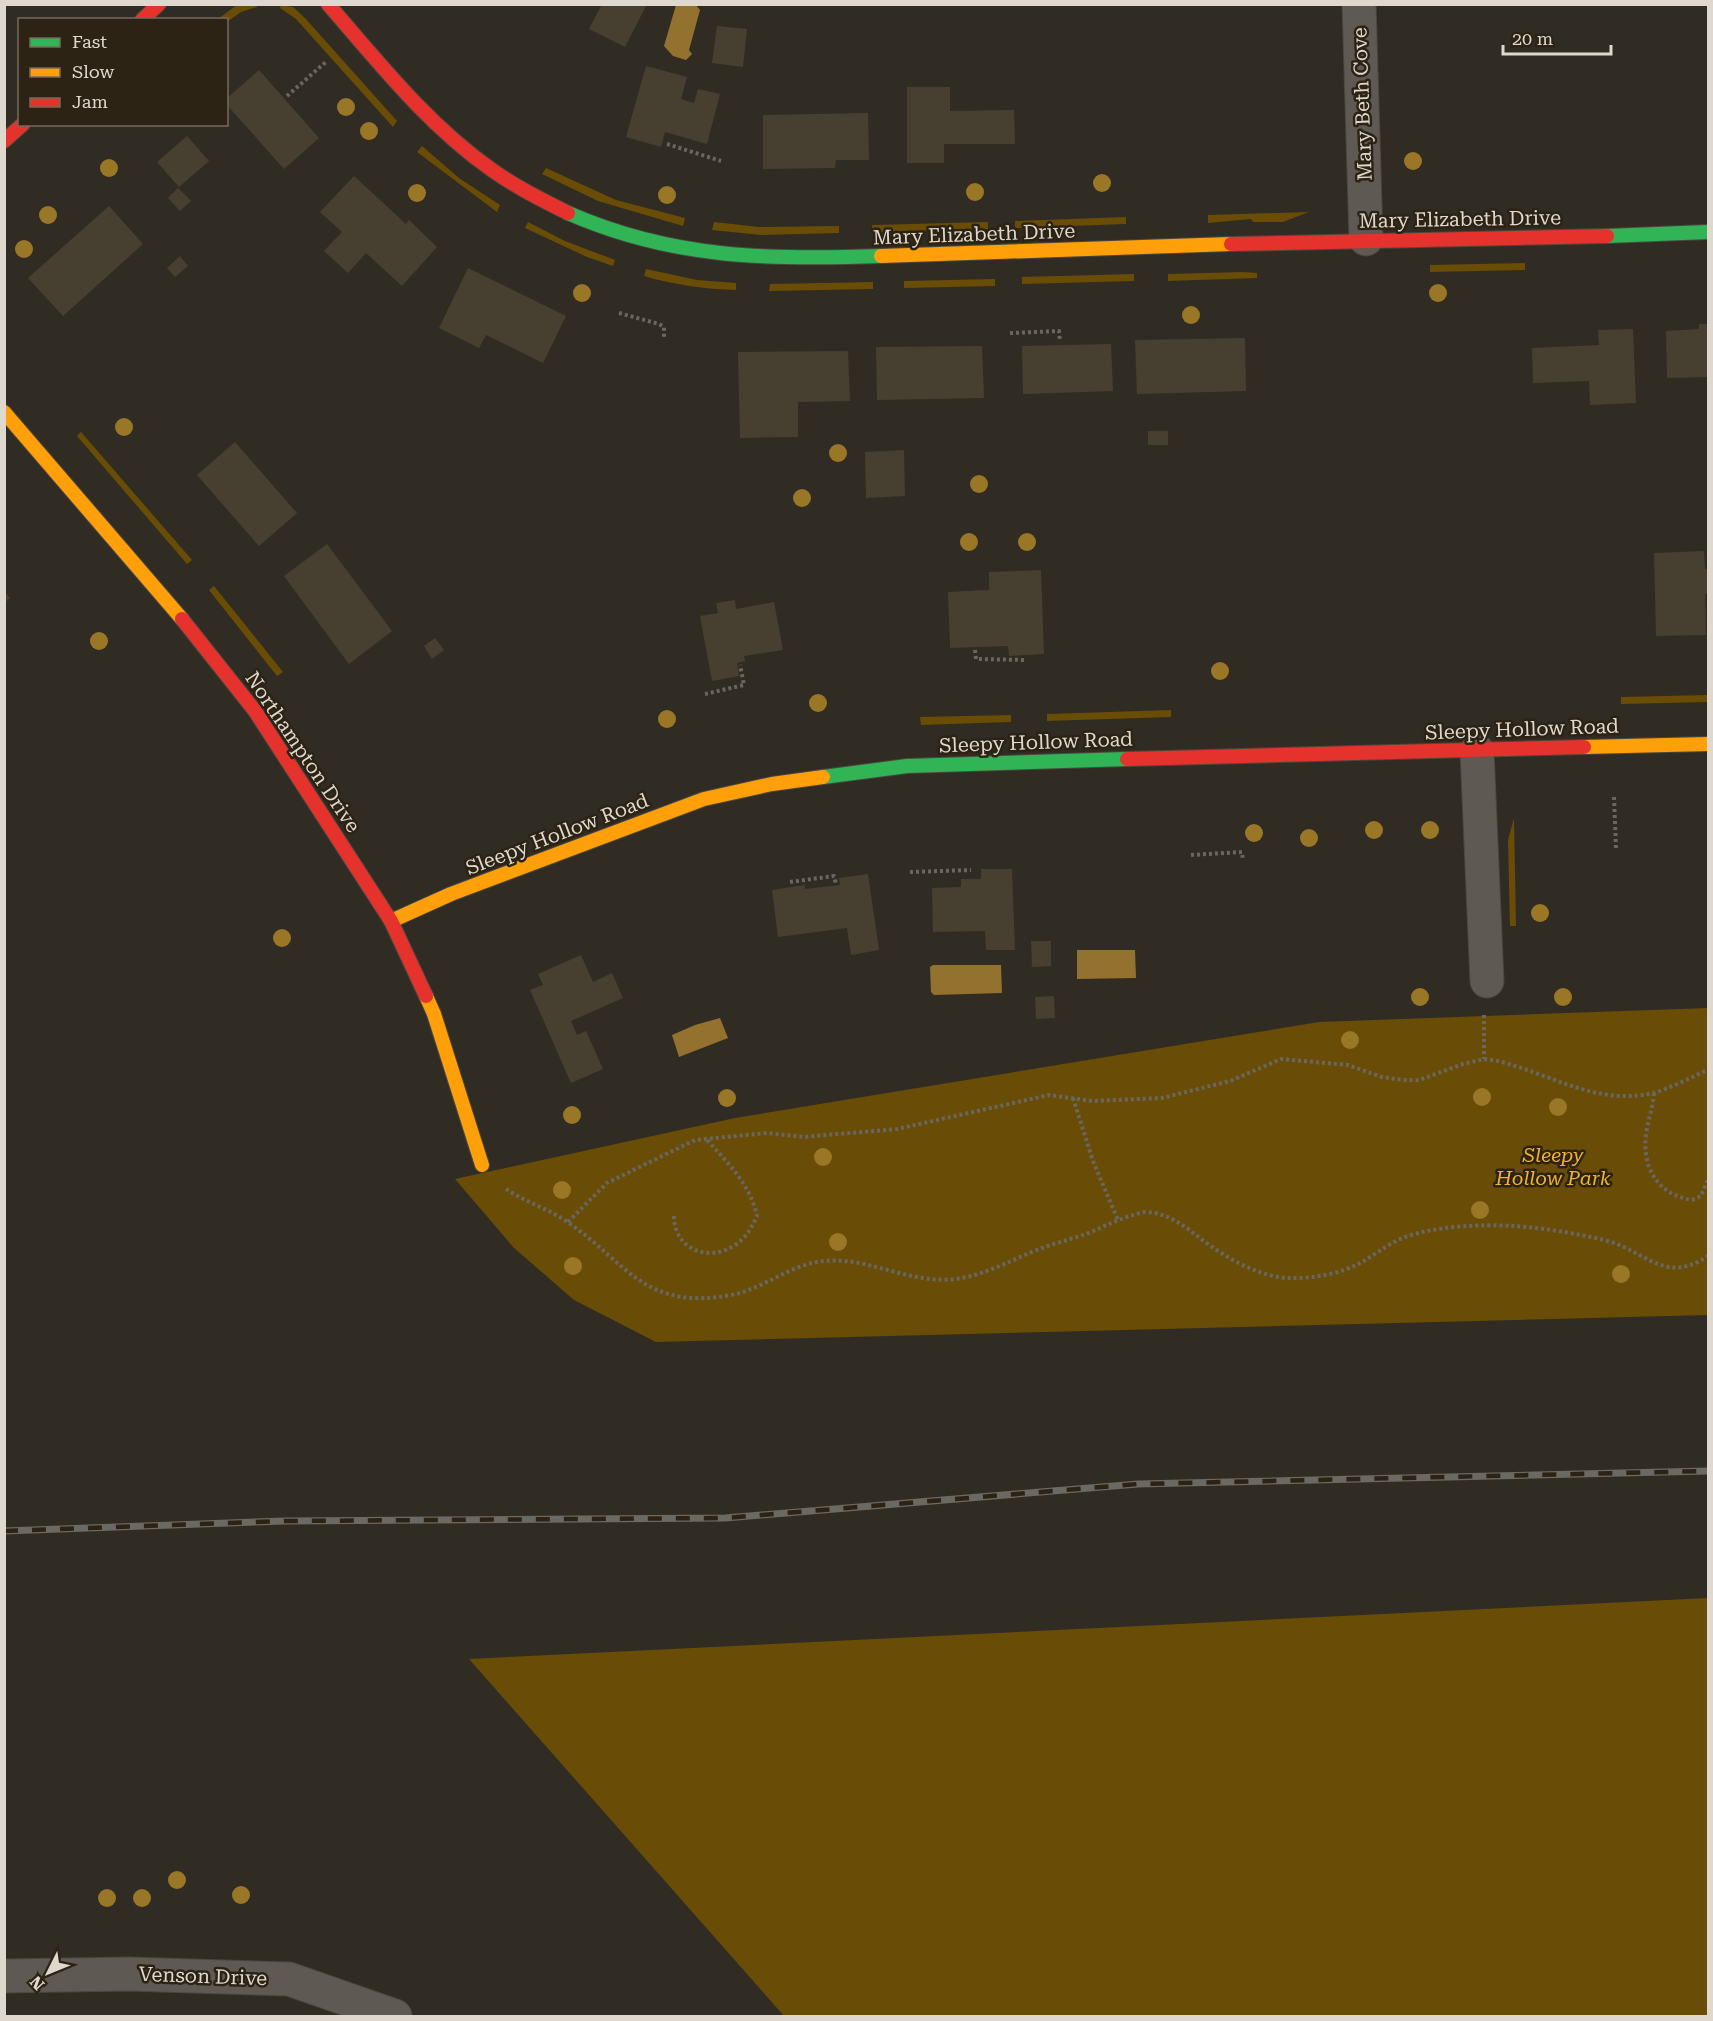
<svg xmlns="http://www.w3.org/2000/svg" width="1713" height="2021" font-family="'Roboto Serif',serif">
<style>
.green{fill:#694c05}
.water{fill:#93712f}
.building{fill:#474031}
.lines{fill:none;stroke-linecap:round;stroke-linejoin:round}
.street-casing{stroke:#4b473f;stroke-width:35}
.fast-casing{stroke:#4b473f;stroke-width:16}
.slow-casing{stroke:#4b473f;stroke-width:16}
.jam-casing{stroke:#4b473f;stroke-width:16}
.path{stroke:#6a6760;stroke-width:4;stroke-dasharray:3 3;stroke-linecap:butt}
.street{stroke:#5e5a53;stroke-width:33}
.fast{stroke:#30b455;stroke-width:14}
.slow{stroke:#ff9f0a;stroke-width:14}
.jam{stroke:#e5322d;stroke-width:14}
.rail-casing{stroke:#6c6862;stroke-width:7}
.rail{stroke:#2c2314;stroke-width:4.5;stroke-dasharray:14;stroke-linecap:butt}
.tree{fill:#9a7627}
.labels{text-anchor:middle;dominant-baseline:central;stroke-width:5;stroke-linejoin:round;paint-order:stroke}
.street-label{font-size:20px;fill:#ded8ce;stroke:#2c2314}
.park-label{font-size:20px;font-style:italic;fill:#f1b32b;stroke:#2c2314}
</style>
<rect width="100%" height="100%" fill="#302c23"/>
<!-- green -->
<g class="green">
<path d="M 238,4 L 257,5 L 257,7 L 241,12 L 227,22 L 226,20 L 218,19 Z"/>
<path d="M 281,5 L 293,7 L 305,18 L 397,121 L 393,127 L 296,19 L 280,8 Z"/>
<path d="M 422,146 L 459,178 L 500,205 L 497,212 L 417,152 Z"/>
<path d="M 546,168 L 616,200 L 685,218 L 683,226 L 598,201 L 542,174 Z"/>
<path d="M 1309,212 L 1283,222 L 1253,222 L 1251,219 L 1208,223 L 1208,215 Z"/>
<path d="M 1126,217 L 1126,224 L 1015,228 L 1015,221 Z"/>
<path d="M 528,222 L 565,241 L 615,260 L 613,266 L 587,257 L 525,228 Z"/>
<path d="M 714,222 L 759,227 L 839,226 L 839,233 L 761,235 L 712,230 Z"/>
<path d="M 988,222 L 988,229 L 872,232 L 872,225 Z"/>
<path d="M 1525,263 L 1525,270 L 1430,272 L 1430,265 Z"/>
<path d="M 646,269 L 697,280 L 736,283 L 736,290 C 705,289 674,285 644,276 Z"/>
<path d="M 1244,272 L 1257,273 L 1257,278 L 1168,281 L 1168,274 Z"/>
<path d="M 1134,274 L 1134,281 L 1022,284 L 1022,277 Z"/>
<path d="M 995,279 L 995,286 L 904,288 L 904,281 Z"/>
<path d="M 873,282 L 873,289 L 769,291 L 770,284 Z"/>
<path d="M 81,432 L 192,560 L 187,564 L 77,436 Z"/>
<path d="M 214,586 L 283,672 L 277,676 L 209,590 Z"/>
<path d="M 1708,695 L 1708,702 L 1621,704 L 1621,697 Z"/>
<path d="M 1171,710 L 1171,717 L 1047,721 L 1047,714 Z"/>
<path d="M 1011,715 L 1011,722 L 921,725 L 920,717 Z"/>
<path d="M 1514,818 L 1516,926 L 1510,926 L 1508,840 Z"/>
<path d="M 1708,1008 L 1708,1315 L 656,1342 L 574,1300 L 514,1248 L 455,1179 L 735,1118 L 1319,1022 Z"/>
<path d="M 1708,1598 L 1708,2016 L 784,2016 L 469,1659 Z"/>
</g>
<!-- water -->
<g class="water">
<path d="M 676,5 L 696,5 L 700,10 L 689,50 L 692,54 L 686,60 L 673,56 L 664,46 Z"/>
<path d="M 1077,950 L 1135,950 L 1136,978 L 1077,979 Z"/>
<path d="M 933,965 L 1001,965 L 1002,993 L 934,995 L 931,992 L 930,967 Z"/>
<path d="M 720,1018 L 728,1038 L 679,1057 L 672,1035 L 695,1025 Z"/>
</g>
<!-- building -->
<g class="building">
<path d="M 602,4 L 647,4 L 625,47 L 589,29 Z"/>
<path d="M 717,26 L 747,29 L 743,67 L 712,63 Z"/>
<path d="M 646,66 L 687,77 L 681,99 L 694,103 L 698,89 L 720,94 L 707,144 L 665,132 L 661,147 L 626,137 Z"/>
<path d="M 259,70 L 319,138 L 284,169 L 226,104 L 226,99 Z"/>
<path d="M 907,87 L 950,87 L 950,111 L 1014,110 L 1015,144 L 944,144 L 944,163 L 907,163 Z"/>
<path d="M 868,113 L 869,160 L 836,160 L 835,168 L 763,169 L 763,115 Z"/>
<path d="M 187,136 L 209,161 L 179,187 L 157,162 Z"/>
<path d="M 354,176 L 406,224 L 409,220 L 437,247 L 402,286 L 366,253 L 348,273 L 324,251 L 342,232 L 320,212 Z"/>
<path d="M 178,188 L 191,201 L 180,211 L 168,198 Z"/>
<path d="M 109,206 L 143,244 L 63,316 L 28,278 Z"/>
<path d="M 180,256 L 188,266 L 175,277 L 167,268 Z"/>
<path d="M 468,268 L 566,316 L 543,363 L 486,335 L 479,348 L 439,328 Z"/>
<path d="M 1699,324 L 1708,324 L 1708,377 L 1667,378 L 1666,331 L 1699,329 Z"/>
<path d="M 1633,329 L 1636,403 L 1590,405 L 1589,381 L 1533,383 L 1532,348 L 1599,345 L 1598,330 Z"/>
<path d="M 1245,338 L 1246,391 L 1137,394 L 1135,340 Z"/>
<path d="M 1111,344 L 1113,391 L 1023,394 L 1022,346 Z"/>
<path d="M 982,346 L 984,398 L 877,400 L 876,347 Z"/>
<path d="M 848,351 L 850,401 L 798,402 L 798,437 L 740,438 L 738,352 Z"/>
<rect x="1148" y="431" width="20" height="14"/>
<path d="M 235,442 L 297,513 L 259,546 L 197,475 Z"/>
<path d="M 904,450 L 905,496 L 866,498 L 865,452 Z"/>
<path d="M 327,544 L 392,631 L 349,664 L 284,576 Z"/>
<path d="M 1704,551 L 1705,569 L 1708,569 L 1708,593 L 1705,594 L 1706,635 L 1656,636 L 1654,553 Z"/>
<path d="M 1041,570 L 1044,654 L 1009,656 L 1008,646 L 950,648 L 948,592 L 989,590 L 989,572 Z"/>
<path d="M 4,591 L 10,598 L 4,603 Z"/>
<path d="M 735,600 L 736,609 L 774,602 L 783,650 L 744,656 L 745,661 L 737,663 L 739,676 L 712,681 L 700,616 L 718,613 L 716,603 Z"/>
<path d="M 435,638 L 444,650 L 432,659 L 424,646 Z"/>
<path d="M 981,869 L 1012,869 L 1015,950 L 986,950 L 985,931 L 933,932 L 932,888 L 961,887 L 961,879 L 981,879 Z"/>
<path d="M 868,874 L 879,950 L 851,955 L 847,928 L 778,937 L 772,890 L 805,885 L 805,889 L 840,885 L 839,878 Z"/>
<path d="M 1031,941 L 1051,941 L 1051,966 L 1032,967 Z"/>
<path d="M 581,955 L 593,982 L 612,973 L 623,998 L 571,1021 L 577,1035 L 586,1031 L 603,1069 L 571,1083 L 530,990 L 543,985 L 538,974 Z"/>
<path d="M 1054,996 L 1055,1018 L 1036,1019 L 1035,997 Z"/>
</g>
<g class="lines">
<!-- street casing -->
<g class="street-casing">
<g id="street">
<path d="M 1359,4 L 1366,239"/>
<path d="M 1477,751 L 1487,981"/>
<path d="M 4,1976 L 129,1974 L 289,1979 L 395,2016"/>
</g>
</g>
<!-- fast casing -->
<g class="fast-casing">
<g id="fast">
<path d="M 568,213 C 673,259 770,260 881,256"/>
<path d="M 1607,236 L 1708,232"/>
<path d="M 823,777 L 907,766 L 1127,759"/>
</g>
</g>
<!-- slow casing -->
<g class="slow-casing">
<g id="slow">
<path d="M 881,256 L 1231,244"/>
<path d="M 4,412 L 182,619"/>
<path d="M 1584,747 L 1708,744"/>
<path d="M 391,921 L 451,894 L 704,799 L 772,784 L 823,777"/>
<path d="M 426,996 L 434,1014 L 482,1165"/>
</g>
</g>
<!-- jam casing -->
<g class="jam-casing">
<g id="jam">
<path d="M 328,4 C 379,63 428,125 492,170 C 516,187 542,200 568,213"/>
<path d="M 142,20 L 159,4"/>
<path d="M 4,141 L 23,124"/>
<path d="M 1231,244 L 1607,236"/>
<path d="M 182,619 L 255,711 L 391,921 L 426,996"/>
<path d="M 1127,759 L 1584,747"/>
</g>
</g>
<!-- path -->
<g class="path">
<path d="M 287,96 L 327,61"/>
<path d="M 667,144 L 721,161"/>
<path d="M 619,313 L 659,324 L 664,327 L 664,338"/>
<path d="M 1010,333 L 1059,331 L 1060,342"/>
<path d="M 975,650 L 976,659 L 1026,660"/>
<path d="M 705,694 L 744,685 L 740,665"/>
<path d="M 1614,797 L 1616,848"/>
<path d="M 1191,855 L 1242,852 L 1243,860"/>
<path d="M 910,872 L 971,870"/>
<path d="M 790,882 L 834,876 L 836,884"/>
<path d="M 1484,1015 L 1484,1059"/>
<path d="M 1654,1093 C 1653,1107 1648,1120 1646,1135 C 1642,1168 1658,1195 1692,1200 L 1701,1196 L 1708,1179"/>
<path d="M 1073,1098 L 1093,1161 L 1118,1220"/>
<path d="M 506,1189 C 525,1202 547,1208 566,1221 C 628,1263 643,1311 731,1295 C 764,1289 790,1264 824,1261 C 871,1256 911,1287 962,1278 C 988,1273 1010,1261 1034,1251 C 1051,1244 1069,1240 1086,1234 C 1106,1226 1124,1216 1145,1212 C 1172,1213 1187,1229 1208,1244 C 1230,1260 1259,1276 1287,1278 C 1311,1279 1341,1274 1362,1262 C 1376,1254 1389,1243 1405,1237 C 1437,1226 1480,1224 1514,1226 C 1544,1228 1574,1233 1604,1240 C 1644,1249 1664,1286 1708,1256"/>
<path d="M 674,1216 C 674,1249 708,1263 735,1245 C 746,1238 752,1227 757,1216 C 750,1184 728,1163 706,1139"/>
<path d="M 568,1222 L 607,1183 L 695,1140 L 767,1133 L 804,1137 L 897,1129 L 1049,1095 L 1092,1101 L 1162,1098 L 1230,1081 L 1281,1059 L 1348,1065 L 1382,1077 L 1402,1080 L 1419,1080 L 1463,1064 L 1484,1059 L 1498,1061 C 1551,1074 1596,1106 1653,1093 C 1672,1088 1691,1077 1708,1070"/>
</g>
<!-- street -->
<use href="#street" class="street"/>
<!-- fast -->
<use href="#fast" class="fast"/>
<!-- slow -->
<use href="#slow" class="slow"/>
<!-- jam -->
<use href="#jam" class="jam"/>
<!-- rail casing -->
<g class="rail-casing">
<path id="rail" d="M 4,1531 L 285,1521 L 725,1518 L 1138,1484 L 1708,1471"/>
</g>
<!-- rail -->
<use href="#rail" class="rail"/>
</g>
<!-- trees -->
<g class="tree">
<circle cx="346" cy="107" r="9"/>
<circle cx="369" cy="131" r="9"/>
<circle cx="1413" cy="161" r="9"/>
<circle cx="109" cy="168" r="9"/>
<circle cx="1102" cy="183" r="9"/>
<circle cx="975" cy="192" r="9"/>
<circle cx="417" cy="193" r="9"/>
<circle cx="667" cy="195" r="9"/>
<circle cx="48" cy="215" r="9"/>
<circle cx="24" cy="249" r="9"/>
<circle cx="582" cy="293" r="9"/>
<circle cx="1438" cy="293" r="9"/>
<circle cx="1191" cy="315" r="9"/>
<circle cx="124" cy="427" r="9"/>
<circle cx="838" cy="453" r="9"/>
<circle cx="979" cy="484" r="9"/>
<circle cx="802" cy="498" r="9"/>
<circle cx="969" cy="542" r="9"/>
<circle cx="1027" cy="542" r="9"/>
<circle cx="99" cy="641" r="9"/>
<circle cx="1220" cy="671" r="9"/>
<circle cx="818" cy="703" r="9"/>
<circle cx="667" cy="719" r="9"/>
<circle cx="1374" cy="830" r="9"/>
<circle cx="1430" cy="830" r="9"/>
<circle cx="1254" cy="833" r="9"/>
<circle cx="1309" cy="838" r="9"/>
<circle cx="1540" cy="913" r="9"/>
<circle cx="282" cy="938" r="9"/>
<circle cx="1420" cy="997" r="9"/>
<circle cx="1563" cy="997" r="9"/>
<circle cx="1350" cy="1040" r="9"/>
<circle cx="1482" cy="1097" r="9"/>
<circle cx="727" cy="1098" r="9"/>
<circle cx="1558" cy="1107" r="9"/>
<circle cx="572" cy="1115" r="9"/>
<circle cx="823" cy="1157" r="9"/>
<circle cx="562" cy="1190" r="9"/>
<circle cx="1480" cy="1210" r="9"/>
<circle cx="838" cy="1242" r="9"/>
<circle cx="573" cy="1266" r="9"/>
<circle cx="1621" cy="1274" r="9"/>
<circle cx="177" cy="1880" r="9"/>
<circle cx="241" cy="1895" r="9"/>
<circle cx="107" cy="1898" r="9"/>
<circle cx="142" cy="1898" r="9"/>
</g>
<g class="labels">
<!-- street labels -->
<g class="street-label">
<text transform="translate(1362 104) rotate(-92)">Mary Beth Cove</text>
<text transform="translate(1460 219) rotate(-1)">Mary Elizabeth Drive</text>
<text transform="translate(974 234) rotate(-2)">Mary Elizabeth Drive</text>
<text transform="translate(1522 729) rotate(-2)">Sleepy Hollow Road</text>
<text transform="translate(1036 742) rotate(-2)">Sleepy Hollow Road</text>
<text transform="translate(303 752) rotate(56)">Northampton Drive</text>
<text transform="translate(557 834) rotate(-21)">Sleepy Hollow Road</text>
<text transform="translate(203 1976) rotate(2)">Venson Drive</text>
</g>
<!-- park labels -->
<g class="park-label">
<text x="1553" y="1155">Sleepy<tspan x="1553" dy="23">Hollow Park</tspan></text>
</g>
</g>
<!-- border -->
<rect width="1713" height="2021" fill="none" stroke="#ded8ce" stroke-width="12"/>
<!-- legend -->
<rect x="18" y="18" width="210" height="108" fill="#2c2314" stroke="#736b5e" stroke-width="1.5"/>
<rect x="30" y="38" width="30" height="9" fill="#30b455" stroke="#736b5e" stroke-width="1.5"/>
<text x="72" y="48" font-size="18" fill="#ded8ce">Fast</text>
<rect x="30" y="68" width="30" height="9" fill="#ff9f0a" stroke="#736b5e" stroke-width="1.5"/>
<text x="72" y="78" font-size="18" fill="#ded8ce">Slow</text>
<rect x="30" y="98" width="30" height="9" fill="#e5322d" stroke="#736b5e" stroke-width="1.5"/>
<text x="72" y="108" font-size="18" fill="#ded8ce">Jam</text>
<!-- north arrow -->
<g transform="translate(48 1973) rotate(227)" stroke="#2c2314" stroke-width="4.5" paint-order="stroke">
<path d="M0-4.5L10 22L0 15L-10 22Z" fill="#ded8ce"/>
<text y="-9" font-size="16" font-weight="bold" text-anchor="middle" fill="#ded8ce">N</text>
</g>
<!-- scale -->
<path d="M1503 45v9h108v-9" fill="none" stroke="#ded8ce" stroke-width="3"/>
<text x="1512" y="45" font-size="18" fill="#ded8ce" stroke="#2c2314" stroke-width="4.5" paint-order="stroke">20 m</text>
</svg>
